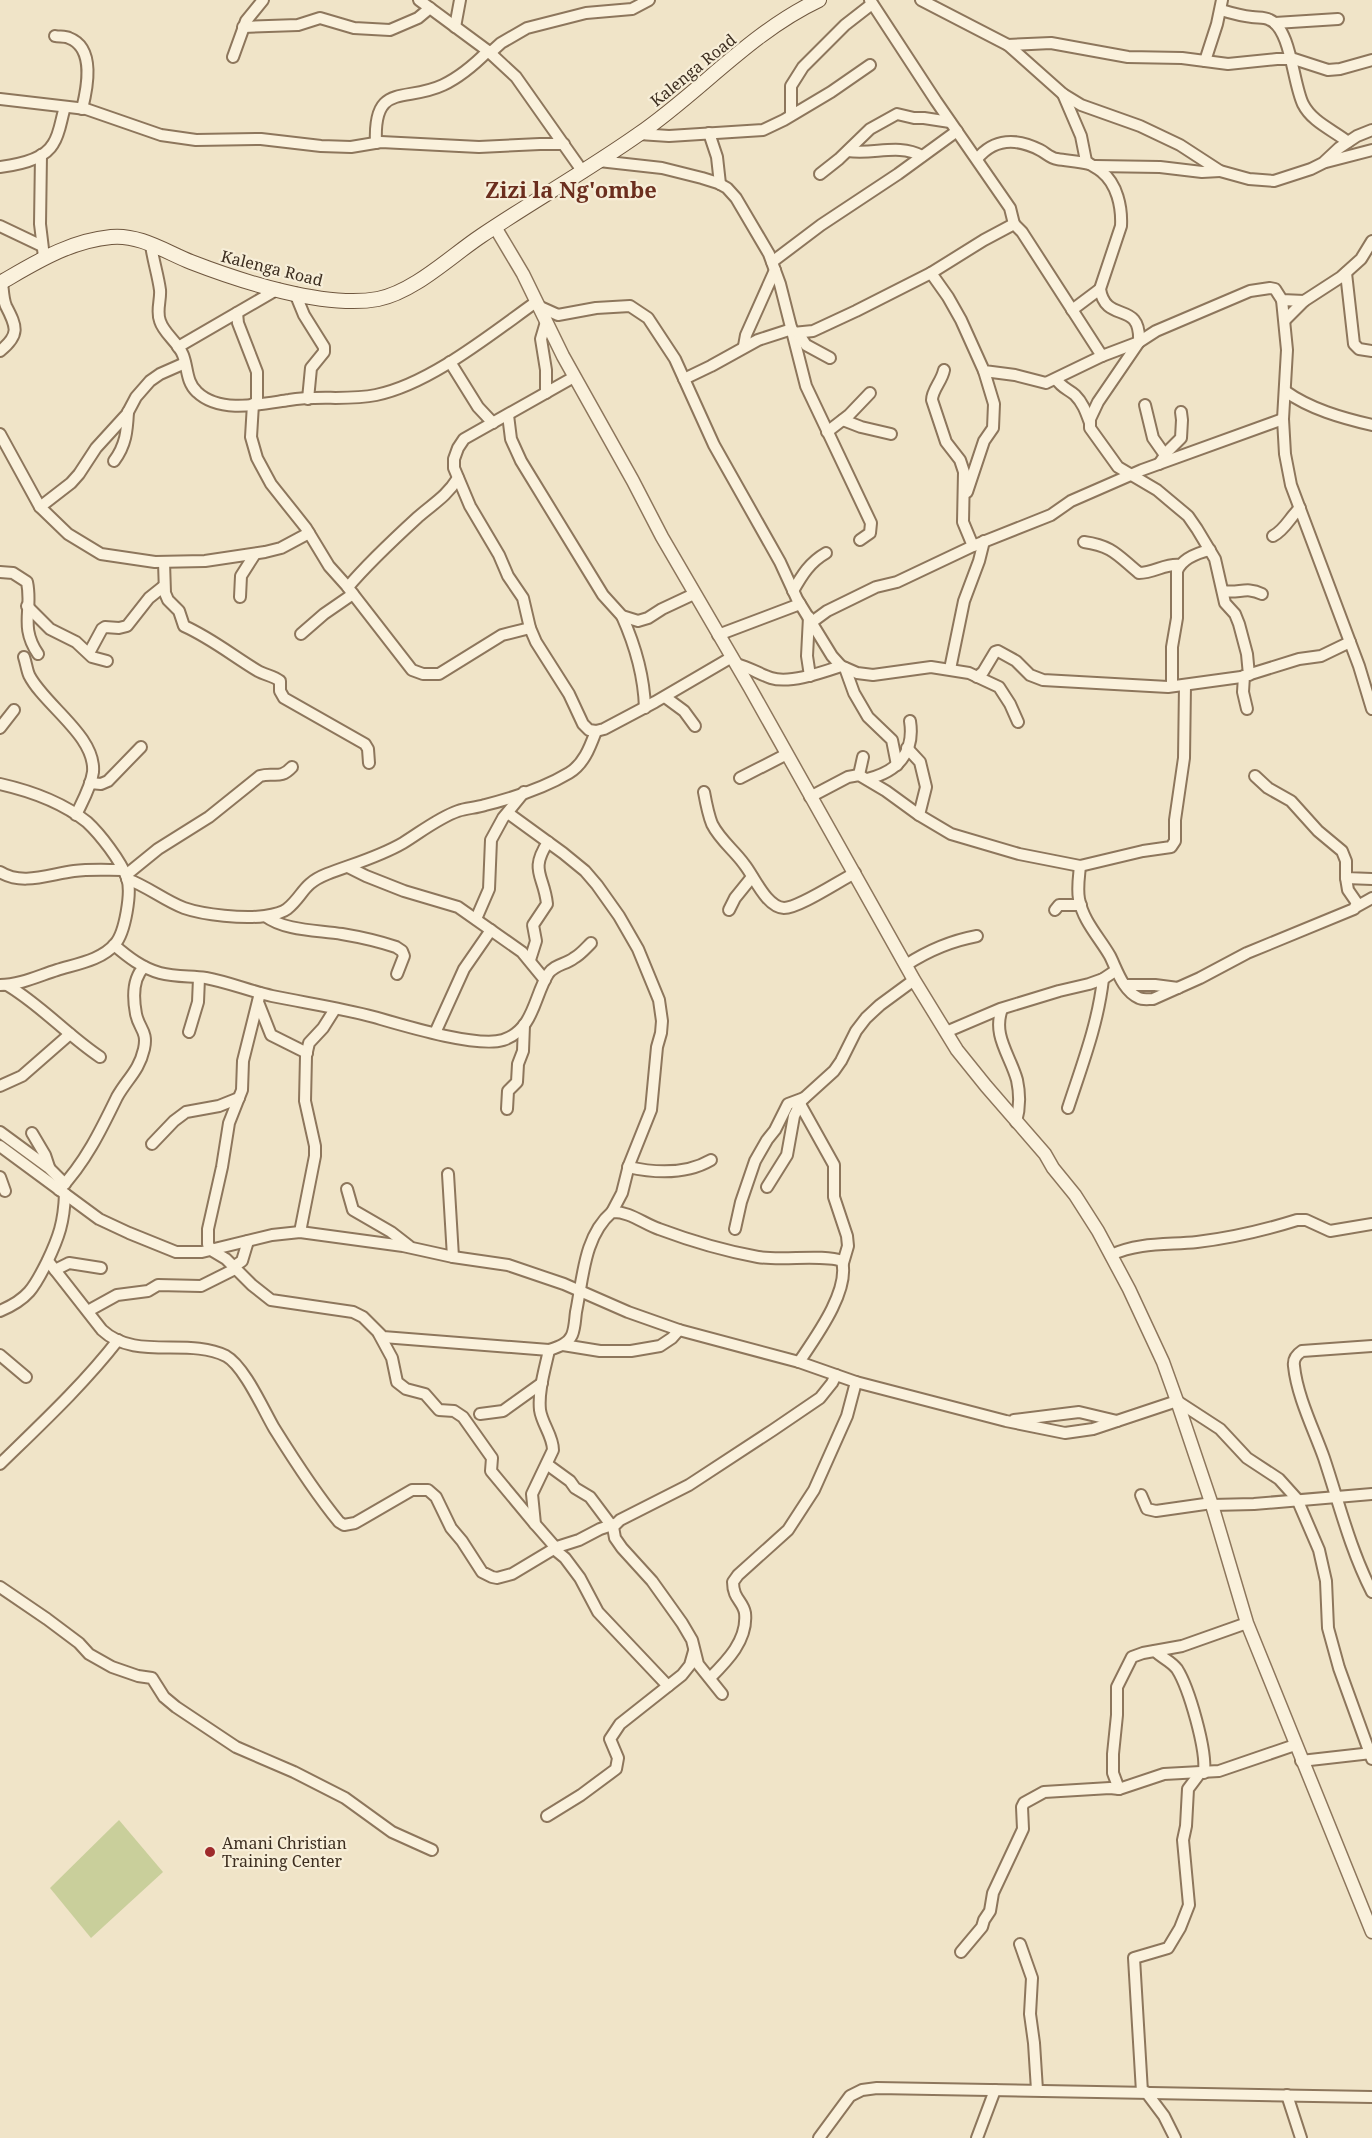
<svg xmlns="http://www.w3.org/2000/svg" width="1372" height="2138" font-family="'Noto Serif',serif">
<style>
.green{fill:#c9cf9b}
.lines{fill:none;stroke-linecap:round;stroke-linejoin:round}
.minor-casing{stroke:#8d765c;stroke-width:14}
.tertiary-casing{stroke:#8d765c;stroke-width:15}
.secondary-casing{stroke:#6f573f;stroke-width:16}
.minor{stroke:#faf1dc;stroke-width:10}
.tertiary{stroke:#faf1dc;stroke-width:12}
.secondary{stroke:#faf1dc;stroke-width:14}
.poi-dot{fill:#9e2a2b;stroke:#f7eed8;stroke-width:2}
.labels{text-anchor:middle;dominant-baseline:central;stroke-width:4.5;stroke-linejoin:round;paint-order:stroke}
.street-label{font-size:16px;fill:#3d2e20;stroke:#f7eed8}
.poi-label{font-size:16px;fill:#3d2e20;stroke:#f7eed8;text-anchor:start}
.district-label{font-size:22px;font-weight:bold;fill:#6b2e1e;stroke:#f7eed8}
</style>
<rect width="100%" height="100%" fill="#f0e4c8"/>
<!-- green -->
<path class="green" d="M 119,1820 L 163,1872 L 91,1938 L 50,1888 Z"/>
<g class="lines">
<!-- minor casing -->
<g class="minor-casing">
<g id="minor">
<path d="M 419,0 L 488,51 L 516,77 L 583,172"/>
<path d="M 870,0 L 936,101 L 1010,208 L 1014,224"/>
<path d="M 921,0 L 1008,45 L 1063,94 L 1081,105 L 1140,126 L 1180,145 L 1220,171 L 1249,179 L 1274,181 L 1311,169 L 1323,163 L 1339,148 L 1357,136 L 1372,130"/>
<path d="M 1221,10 C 1231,13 1242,16 1252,17 C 1258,18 1265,17 1270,20 C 1291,29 1293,84 1303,104 C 1312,122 1333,130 1348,142"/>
<path d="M 1275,23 L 1338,19"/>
<path d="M 243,27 L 298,25 L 320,18 L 354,28 L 390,30 L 418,18 L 430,8"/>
<path d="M 455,27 L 460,0"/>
<path d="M 55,36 C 59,37 65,36 69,38 C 96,48 87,89 82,109"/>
<path d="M 1008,45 L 1051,43 L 1128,57 L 1182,58 L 1228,64 L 1277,59 L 1294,59 L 1328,70 L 1340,69 L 1372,60"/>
<path d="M 490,53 L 501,43 L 527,28 L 586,13 L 632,9 L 649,0"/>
<path d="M 233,57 L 246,21 L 263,0"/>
<path d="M 1205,61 L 1217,24 L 1222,0"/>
<path d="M 1063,94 L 1081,136 L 1086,161 C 1091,166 1097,167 1102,172 C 1117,184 1122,207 1121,226 L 1100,289 C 1106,325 1141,299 1139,342 L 1098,402 L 1090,419 L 1090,428 L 1118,467 L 1157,490 L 1188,516 L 1197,529 L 1215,559 L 1225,603 L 1235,614 L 1239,624 L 1247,654 L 1249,675"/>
<path d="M 0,99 L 86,109 L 161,135 L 196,140 L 261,139 L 321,146 L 351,147 L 381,142 L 479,147 L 540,144 L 564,144"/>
<path d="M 791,115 L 791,86 L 803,67 L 845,25 L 872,4"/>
<path d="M 709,133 L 717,157 L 720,184"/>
<path d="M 639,134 L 669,136 L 763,130 L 784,120 L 831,92 L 870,65"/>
<path d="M 376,143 C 373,81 405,103 443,85 C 460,77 475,64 488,51"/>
<path d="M 848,151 C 874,155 898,143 922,156"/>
<path d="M 41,155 L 40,224 L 44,257"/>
<path d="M 977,159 C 994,138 1017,138 1040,150 C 1046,153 1050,158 1057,159 C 1068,161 1077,161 1089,164"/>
<path d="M 599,161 L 662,168 L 702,178 L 718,183 L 727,188 L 736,198 L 769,254 L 780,284 L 806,386 L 871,523 L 870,533 L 860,540"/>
<path d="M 1326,162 L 1372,150"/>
<path d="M 1095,166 L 1160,167 L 1202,172 L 1220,171"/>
<path d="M 0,167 C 16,165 44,160 53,144 C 60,134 61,119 65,107"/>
<path d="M 820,174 L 839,159 L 870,129 L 897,114 L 914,118 L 924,118 L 950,122"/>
<path d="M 0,226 L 42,246"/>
<path d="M 151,245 C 153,260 158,275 160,290 C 161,300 156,311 160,321 C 164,334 178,342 183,355 C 188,368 186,382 197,392 C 220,414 261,404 289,400 C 318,395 347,401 376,395 C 430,384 491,334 536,302"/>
<path d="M 772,262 L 821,225 L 898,174 L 957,131"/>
<path d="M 931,273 L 948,297 L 961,320 L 984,371 L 1015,375 L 1046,383 L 1102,356 L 1139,342 L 1156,331 L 1250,291 L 1270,288 L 1275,289 L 1282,300 L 1304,301 L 1341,277 L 1361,259 L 1372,241"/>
<path d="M 1346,273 L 1354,344 L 1359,349 L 1372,351"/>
<path d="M 295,293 L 304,315 L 324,347 L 324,352 L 311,368 L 308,399"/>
<path d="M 1282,300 L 1287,350 L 1283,419 L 1285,454 L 1291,485 L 1359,666 L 1372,709"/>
<path d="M 538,306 L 558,315 L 596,308 L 630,306 L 648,318 L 675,359 L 714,445 L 780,562 L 797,599 L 832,656 L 841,666 L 857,673 L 873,675 L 931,667 L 969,673 L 999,687 L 1010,704 L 1018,722"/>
<path d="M 1072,310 L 1100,289"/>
<path d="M 237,313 L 238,323 L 257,372 L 257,404"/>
<path d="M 1285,320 L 1304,301"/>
<path d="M 793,333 L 813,331 L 856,311 L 931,273 L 984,240 L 1014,224 L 1022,232 L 1102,356"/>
<path d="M 798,333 L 806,345 L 830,358"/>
<path d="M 744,346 L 746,335 L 775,270"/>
<path d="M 178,347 L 278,289"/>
<path d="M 0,351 C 20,335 17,327 6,306 C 3,299 3,290 2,282"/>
<path d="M 450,362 L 478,407 L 493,423"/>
<path d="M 944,370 C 942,381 932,390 932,400 L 946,442 L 960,460 L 964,472 L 963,522 L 973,546"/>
<path d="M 574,377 L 464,439 L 458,448 L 454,459 L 454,468 L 470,506 L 499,555 L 508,576 L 523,598 L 530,628 L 536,642 L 569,694 L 583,724 L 589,730 L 596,731 L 604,729 L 655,702 L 732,657"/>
<path d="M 684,379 L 711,366 L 758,340 L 792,329"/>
<path d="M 1056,379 C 1062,388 1068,389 1075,395 C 1083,403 1086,412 1090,423"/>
<path d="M 1285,391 C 1310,409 1342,418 1372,425"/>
<path d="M 546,393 L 546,370 L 541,339 L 546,322"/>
<path d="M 253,404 L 251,437 L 257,458 L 271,484 L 306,528 L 329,566 L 346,585 L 412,670 L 423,674 L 439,674 L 502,635 L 530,628"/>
<path d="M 1145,405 L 1153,438 L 1165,455"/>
<path d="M 508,415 L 511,439 L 521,461 L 603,595 L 622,616 L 638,621 L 648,618 L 662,609 L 694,594"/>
<path d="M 843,420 L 861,427 L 891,434"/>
<path d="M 827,432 L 849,415 L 870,393"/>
<path d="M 0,434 L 40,507 L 68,534 L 101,554 L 155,562 L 205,561 L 265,552 L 281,548 L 309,533"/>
<path d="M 114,461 C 126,445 127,431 128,412"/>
<path d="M 1159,464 L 1168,451 L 1181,438 L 1182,420 L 1181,412"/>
<path d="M 967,492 L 984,441 L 993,428 L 994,404 L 984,371"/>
<path d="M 40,507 L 71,483 L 79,474 L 96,448 L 127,414 L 136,397 L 150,381 L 160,374 L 185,363"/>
<path d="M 1273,536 C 1285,530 1290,517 1300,508"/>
<path d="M 1084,542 C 1113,546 1118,556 1139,573 C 1154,573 1166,563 1180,565"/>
<path d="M 164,562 L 165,593 L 168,600 L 179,611 L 184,626 C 211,638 233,656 258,671 C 265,675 274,676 280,681 L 280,691 L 284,698 L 365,744 L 368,749 L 369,763"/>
<path d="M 0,572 L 13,573 L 27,582 C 33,610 19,626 38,654"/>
<path d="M 348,587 C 369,562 394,539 418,517 C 434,503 446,497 458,478"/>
<path d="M 793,591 C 802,575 810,562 826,553"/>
<path d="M 1223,591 C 1239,594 1246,586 1262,594"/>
<path d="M 240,597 L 241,576 L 255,554"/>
<path d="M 27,606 L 50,629 L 76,642 L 92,657 L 107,661"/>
<path d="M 622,616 C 635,645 644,676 645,708"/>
<path d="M 809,617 L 807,656 L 810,676"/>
<path d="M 812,622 L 827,611 L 876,587 L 897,582 L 973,546 L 1051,515 L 1071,501 L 1142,470 L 1283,419"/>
<path d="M 301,634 L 324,614 L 353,594"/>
<path d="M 718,635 L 800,604"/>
<path d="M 89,653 L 102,629 L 105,627 L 119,628 L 127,626 L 149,598 L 164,586"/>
<path d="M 24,657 C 26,663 27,670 29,675 C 44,705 96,736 93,772 C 91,787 82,802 76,815"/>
<path d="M 736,664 C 749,667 759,674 771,678 C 790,684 823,672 841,666"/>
<path d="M 845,668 L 854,693 L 868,717 L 892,740 L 897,765"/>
<path d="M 950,669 L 964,601 L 979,561 L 984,541"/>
<path d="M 1244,676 L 1243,692 L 1247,709"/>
<path d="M 977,677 L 983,672 L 995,652 L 998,651 L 1016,661 L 1030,675 L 1043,680 L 1168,687 L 1241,677 L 1299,659 L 1321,656 L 1350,642"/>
<path d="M 1172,686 L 1172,647 L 1177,618 L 1177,571 C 1182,559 1197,553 1210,550"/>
<path d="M 665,697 L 684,711 L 695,726"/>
<path d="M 0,728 L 14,710"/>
<path d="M 907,748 L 920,762 L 926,787 L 919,815"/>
<path d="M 859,775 L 863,757"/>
<path d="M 1255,776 L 1268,788 L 1291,801 L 1318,831 L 1342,851 L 1346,861 L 1346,878 L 1372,879"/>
<path d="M 740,778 L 787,754"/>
<path d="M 867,779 C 897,772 915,753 910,721"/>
<path d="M 90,783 L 101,784 L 108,781 L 141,747"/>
<path d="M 0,784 C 31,791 62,802 87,822 C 100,834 121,861 127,878 C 132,892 125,933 115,944 C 102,960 76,964 57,970 C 38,976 20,985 0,985"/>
<path d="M 704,792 C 706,803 708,814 712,824 C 720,840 734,850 744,864 C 754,876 766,907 784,908 C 799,908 839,881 855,873"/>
<path d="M 810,797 L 848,777 L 859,775 L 886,791 L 919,815 L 951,834 L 1019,854 L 1080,866 L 1143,851 L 1171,847 L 1175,841 L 1175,820 L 1184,758 L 1185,685"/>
<path d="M 508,813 L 563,853 L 585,871 L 597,885 L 619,916 L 638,949 L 659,1000 L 662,1021 L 661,1033 L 657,1047 L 651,1110 L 629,1165 L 622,1193 L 612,1212"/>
<path d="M 1080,866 C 1079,877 1077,888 1079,899 C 1083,921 1099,937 1110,956 C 1117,970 1123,991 1139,998 C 1143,1000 1148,999 1153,999 L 1200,978 L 1247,953 L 1354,909 L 1357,903 L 1348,890 L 1346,878"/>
<path d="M 348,867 L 366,876 L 404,891 L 458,907 L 522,952 L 545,980"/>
<path d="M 0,872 C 22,886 50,874 74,871 C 90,869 106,870 122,870"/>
<path d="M 126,875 L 158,849 L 209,817 L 260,776 C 274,772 280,780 292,767"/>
<path d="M 127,879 C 147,886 165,901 184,908 C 204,915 244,919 265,916 C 271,915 282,913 287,909 C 304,895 302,884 327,874 C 353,864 379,857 403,843 C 421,832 438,818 458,811 C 466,808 476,808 485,805 C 513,798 544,788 569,773 C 584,764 590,747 596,731"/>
<path d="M 1356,907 L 1372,898"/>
<path d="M 729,910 L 735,898 L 752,877"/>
<path d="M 1055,910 L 1059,905 L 1081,905"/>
<path d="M 265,916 C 285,931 317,930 342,934 C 360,937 378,941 396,947 L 402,951 L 404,956 L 397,974"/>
<path d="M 476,919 L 489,889 L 491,840 L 503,818 L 524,792"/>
<path d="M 114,945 C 128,957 142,968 160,973 C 175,977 190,976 206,978 C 228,982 250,991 272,996 C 306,1003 341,1008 374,1017 C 402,1025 477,1048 503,1040 C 534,1030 534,996 548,974 C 555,964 565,965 574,958 C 580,955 586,948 591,943"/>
<path d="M 530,960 L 536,941 L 533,925 L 547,904 C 544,875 529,871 548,842"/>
<path d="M 906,965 C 929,950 950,941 977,936"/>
<path d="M 7,985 C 41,1005 67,1035 100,1057"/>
<path d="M 1126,985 L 1155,985 L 1178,988"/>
<path d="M 260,993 L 243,1061 L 242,1090 L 229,1123 L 222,1167 L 208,1229 L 208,1244 L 211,1250 L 226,1259 L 252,1285 L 271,1300 L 353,1312 L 363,1317 L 383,1337 L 549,1350 C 558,1347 568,1344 572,1335 C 575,1328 575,1319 576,1312 C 583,1278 584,1236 612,1212 C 629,1211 644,1224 659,1229 C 691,1241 725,1251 758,1257 C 782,1261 823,1254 842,1261 C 850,1291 815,1338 799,1362"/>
<path d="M 258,1002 L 271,1035 L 307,1053"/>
<path d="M 1002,1009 C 992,1035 1010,1055 1017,1080 C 1020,1094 1020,1108 1016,1122"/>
<path d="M 189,1032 L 198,1002 L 199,978"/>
<path d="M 946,1032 L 1000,1009 L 1059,991 L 1089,984 L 1103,979 L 1115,971"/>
<path d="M 435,1033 L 464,969 L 491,930"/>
<path d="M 0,1086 L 22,1076 L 70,1034"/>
<path d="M 800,1104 L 834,1165 L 834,1197 L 847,1236 L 848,1246 L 843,1263"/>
<path d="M 1068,1108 C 1082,1065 1098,1024 1103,979"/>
<path d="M 507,1109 L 508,1091 L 517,1082 L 518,1064 L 523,1051 L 524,1025"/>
<path d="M 0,1132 L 49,1168 L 65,1184"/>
<path d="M 32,1133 L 45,1155 L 49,1167"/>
<path d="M 152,1144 L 174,1121 L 186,1112 L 219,1106 L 239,1098"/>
<path d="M 0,1146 L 99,1219 L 129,1233 L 176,1252 L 202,1252 L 272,1235 L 300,1232 L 403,1246 L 453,1257 L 508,1265 L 564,1284 L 628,1312 L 679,1330 L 799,1362 L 856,1382 L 1006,1421 L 1065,1433 L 1093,1429 L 1177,1401 L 1220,1429 L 1247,1458 L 1279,1479 L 1297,1499 L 1319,1550 L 1326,1581 L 1328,1628 L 1339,1668 L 1372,1759"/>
<path d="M 628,1167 C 655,1173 687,1174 711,1160"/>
<path d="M 448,1174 L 453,1257"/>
<path d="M 0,1177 L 5,1191"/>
<path d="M 767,1187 L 787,1155 L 794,1116 L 802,1100 L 834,1071 L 841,1061 L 856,1031 L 866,1018 L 880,1005 L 914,980"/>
<path d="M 347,1189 L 353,1210 L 391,1232 L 409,1246"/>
<path d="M 59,1190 C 85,1163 101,1130 117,1097 C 127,1079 139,1071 144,1049 C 148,1031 139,1029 136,1014 C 133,998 132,979 144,967"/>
<path d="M 735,1229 L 741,1202 L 755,1161 L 767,1140 L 775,1130 L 788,1104 L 804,1098"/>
<path d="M 300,1232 L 315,1156 L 315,1146 L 305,1101 L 306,1056 L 309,1043 L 323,1028 L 335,1009"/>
<path d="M 1111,1255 C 1139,1242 1168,1245 1197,1242 C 1231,1238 1265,1230 1297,1220 L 1306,1220 L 1330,1231 L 1372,1224"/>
<path d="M 48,1261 L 102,1330 C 135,1361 188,1337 226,1356 C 244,1366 263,1409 274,1428 C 294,1460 315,1493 339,1522 L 344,1525 L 355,1523 L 412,1490 L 428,1490 L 436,1497 L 451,1528 L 462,1541 L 482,1572 L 492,1577 L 497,1578 L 512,1574 L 557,1547 L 579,1540 L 600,1529 L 615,1524"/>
<path d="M 233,1267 L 242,1261 L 248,1241"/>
<path d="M 55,1270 L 69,1263 L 101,1268"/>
<path d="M 0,1311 C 28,1299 34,1288 47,1262 C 59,1237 64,1222 65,1194"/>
<path d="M 88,1311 L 117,1295 L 148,1291 L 158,1285 L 201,1286 L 235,1269"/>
<path d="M 379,1334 L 392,1358 L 397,1382 L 406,1389 L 425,1394 L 439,1410 L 454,1411 L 463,1417 L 492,1458 L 491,1471 L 535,1524"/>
<path d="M 563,1345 L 600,1351 L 631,1351 L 660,1346 L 672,1338 L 679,1330"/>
<path d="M 1372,1346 L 1302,1351 C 1296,1355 1293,1359 1294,1366 C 1297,1396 1314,1430 1324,1458 C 1339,1503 1350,1549 1372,1592"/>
<path d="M 549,1350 C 545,1369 538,1391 540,1410 C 542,1424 553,1436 553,1450 L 532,1494 L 535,1524 L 556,1548"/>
<path d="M 0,1355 L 26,1377"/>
<path d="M 480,1414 L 503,1411 L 542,1383"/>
<path d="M 1014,1420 L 1079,1412 L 1117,1421"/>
<path d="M 0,1464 C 41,1424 83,1385 118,1340"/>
<path d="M 548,1465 L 570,1481 L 575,1488 L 590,1497 L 611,1525"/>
<path d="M 1141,1495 L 1147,1509 L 1156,1511 L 1212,1503"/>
<path d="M 1212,1505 L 1254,1504 L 1372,1494"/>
<path d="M 554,1549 L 565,1558 L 580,1578 L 598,1612 L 668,1686"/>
<path d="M 0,1587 L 47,1619 L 79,1643 L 89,1654 L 112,1667 L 138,1676 L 152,1678 L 164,1697 L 176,1707 L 236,1747 L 294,1772 L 345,1798 L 392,1832 L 432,1850"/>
<path d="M 1155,1651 C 1162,1658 1171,1661 1177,1669 C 1189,1688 1207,1750 1204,1773"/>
<path d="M 710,1678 C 727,1661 748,1640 745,1613 C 743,1601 733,1599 733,1582 L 738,1575 L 788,1530 L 814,1490 L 847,1416 L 856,1382"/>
<path d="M 722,1694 L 698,1664 L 692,1640 L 682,1623 L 652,1581 L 622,1548 L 615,1538 L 613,1527 L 620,1520 L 689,1485 L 773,1430 L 820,1398 L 832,1383 L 836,1375"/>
<path d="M 1301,1761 L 1372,1753"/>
<path d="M 1119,1789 L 1113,1773 L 1113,1754 L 1117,1715 L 1117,1687 L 1132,1657 L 1143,1653 L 1182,1646 L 1247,1623"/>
<path d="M 547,1816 L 581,1795 L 616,1769 L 618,1758 L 610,1739 L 620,1724 L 682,1675 L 690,1665 L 694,1651"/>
<path d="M 1020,1944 L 1032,1978 L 1030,2014 L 1034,2043 L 1037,2090"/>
<path d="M 961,1952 L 982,1927 L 984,1920 L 990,1911 L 993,1893 L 1023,1829 L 1022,1807 L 1024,1803 L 1044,1792 L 1110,1788 L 1119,1789 L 1164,1774 L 1219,1771 L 1295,1745"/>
<path d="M 1142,2092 L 1134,1958 L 1168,1948 L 1180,1928 L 1189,1905 L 1183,1840 L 1186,1826 L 1188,1789 L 1200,1773"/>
<path d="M 1146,2092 L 1164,2116 L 1175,2138"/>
<path d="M 1287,2095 L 1301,2138"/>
<path d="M 819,2138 L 850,2096 L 862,2090 L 877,2088 L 1372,2097"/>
<path d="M 977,2138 L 995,2090"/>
</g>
</g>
<!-- tertiary casing -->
<g class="tertiary-casing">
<path id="tertiary" d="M 495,227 L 523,274 L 563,356 L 633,481 L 662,537 L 750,688 L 914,980 L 957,1050 L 986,1086 L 1045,1154 L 1053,1168 L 1075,1195 L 1098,1231 L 1129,1289 L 1163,1362 L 1177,1401 L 1212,1505 L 1247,1623 L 1372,1932"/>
</g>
<!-- secondary casing -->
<g class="secondary-casing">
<path id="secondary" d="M 0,283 C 35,263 69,241 111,237 C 139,234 166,252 191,262 C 240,281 325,309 378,299 C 414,292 451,256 481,236 C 533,201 588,170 639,134 C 700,92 751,32 819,0"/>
</g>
<!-- minor -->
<use href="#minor" class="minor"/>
<!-- tertiary -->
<use href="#tertiary" class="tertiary"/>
<!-- secondary -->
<use href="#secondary" class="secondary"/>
</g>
<!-- markers -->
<circle class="poi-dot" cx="210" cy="1852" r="6"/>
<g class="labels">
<!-- street labels -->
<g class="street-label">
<text transform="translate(693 70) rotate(-39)">Kalenga Road</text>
<text transform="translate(272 268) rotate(14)">Kalenga Road</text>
</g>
<!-- poi labels -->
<g class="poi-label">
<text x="222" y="1843">Amani Christian<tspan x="222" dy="18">Training Center</tspan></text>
</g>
<!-- district labels -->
<g class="district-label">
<text x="571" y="189">Zizi la Ng'ombe</text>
</g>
</g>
</svg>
